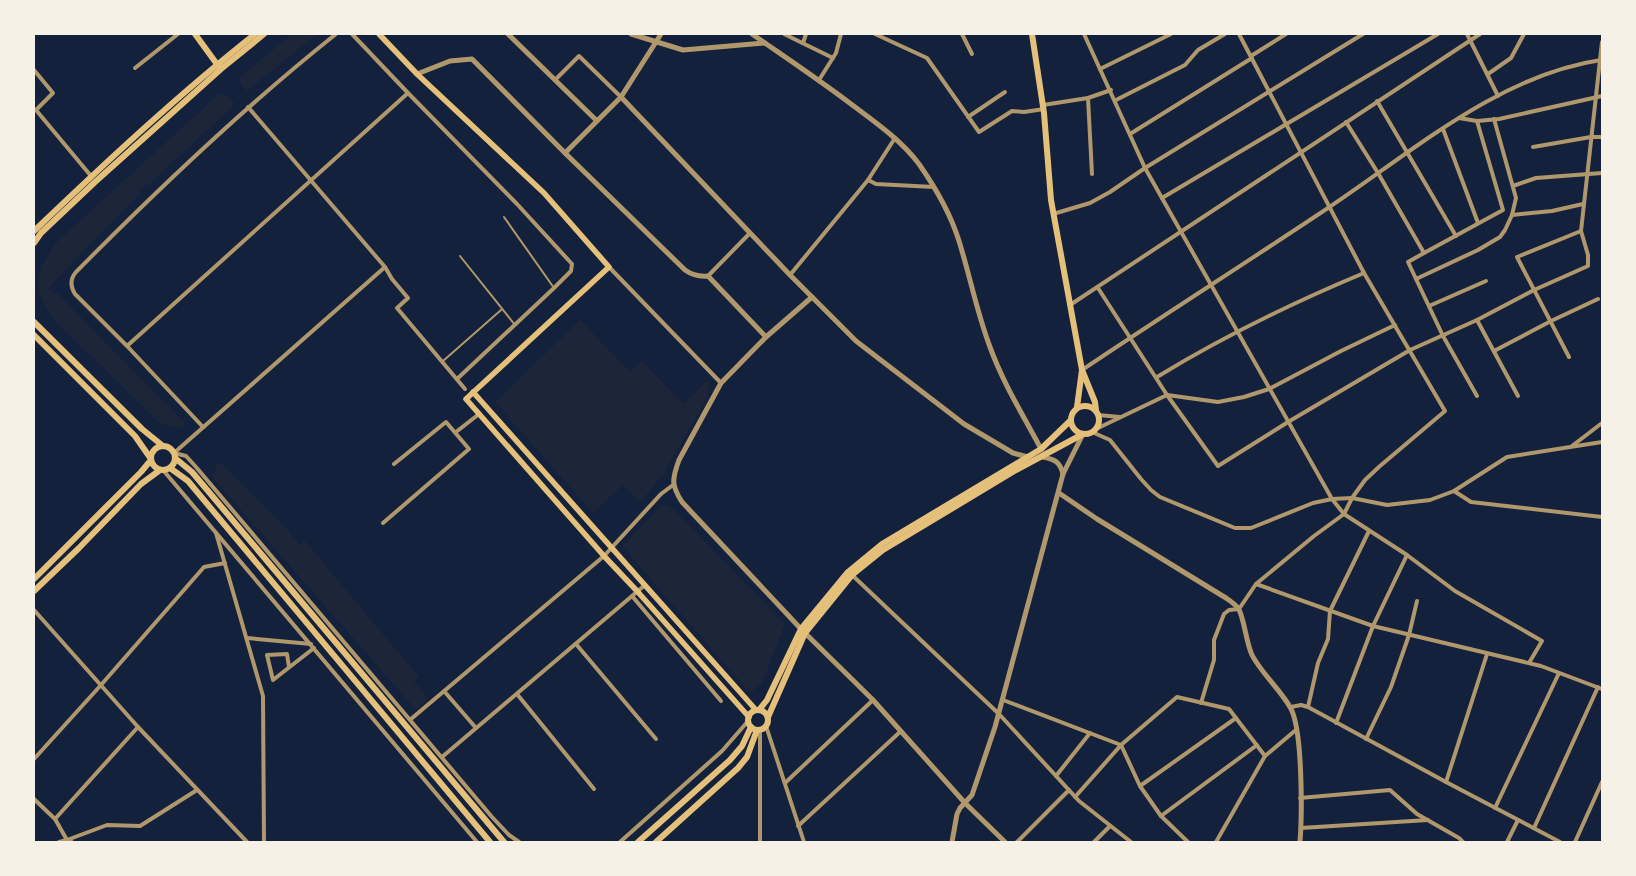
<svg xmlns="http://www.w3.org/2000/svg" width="1636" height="876" font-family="Barlow,sans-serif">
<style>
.green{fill:#1d2539}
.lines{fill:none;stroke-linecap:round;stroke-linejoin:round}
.service{stroke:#b1986c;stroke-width:2}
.minor{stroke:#b1986c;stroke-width:4}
.tertiary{stroke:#b1986c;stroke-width:5}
.secondary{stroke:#e5c07b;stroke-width:5.5}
.primary{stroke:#e5c07b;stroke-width:6}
</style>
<rect width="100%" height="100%" fill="#14213d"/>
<!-- green -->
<g class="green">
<path d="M 292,34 L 317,34 L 247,91 L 241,84 L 240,77 Z"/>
<path d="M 220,93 L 227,95 L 235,104 L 147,186 L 145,185 L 139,191 L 140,193 L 48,288 L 55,295 L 57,293 L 185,424 L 180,428 L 161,424 L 55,321 C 32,288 34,276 56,243 Z"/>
<path d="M 580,320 L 630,372 L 642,361 L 683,404 L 707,381 L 709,390 L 708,397 L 664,473 L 640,503 L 623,485 L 593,513 L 495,402 Z"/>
<path d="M 220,462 L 290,532 L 289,533 L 300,545 L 305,541 L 419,677 L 414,681 L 429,699 L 416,710 L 213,478 L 216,466 Z"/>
<path d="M 663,504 L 671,507 L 785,624 L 762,683 L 750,693 L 622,546 Z"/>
</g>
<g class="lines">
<!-- service -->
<g class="service">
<path d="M 504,217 L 554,288"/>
<path d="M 460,256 L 515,325"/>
<path d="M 443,361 L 501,310"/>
</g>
<!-- minor -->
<g class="minor">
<path d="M 352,34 L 408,93 L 517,204 L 572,264 L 571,271 L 554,288 L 457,379"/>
<path d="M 784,34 L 833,58"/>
<path d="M 875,34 L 927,58 L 979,132 L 1012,111 L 1024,112 L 1044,109"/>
<path d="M 962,34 L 972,54"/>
<path d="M 1084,34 L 1145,168 L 1332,499 L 1344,514 L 1407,555 L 1455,591 L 1542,641 L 1529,663"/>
<path d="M 1467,34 L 1498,96"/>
<path d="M 803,43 L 806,34"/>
<path d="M 1251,56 L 1286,34"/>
<path d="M 135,68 L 178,34"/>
<path d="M 1100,69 L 1171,34"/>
<path d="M 34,70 L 53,93 L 36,110 L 91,176"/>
<path d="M 1488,74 L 1511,58 L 1524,34"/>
<path d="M 555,80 L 579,56 L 621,97"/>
<path d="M 819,80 L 836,53 L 841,34"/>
<path d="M 1088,98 L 1092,174"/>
<path d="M 1116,100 L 1185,65 L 1198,50 L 1225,34"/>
<path d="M 1377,101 L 1456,236"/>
<path d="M 1043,105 L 1088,98 L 1111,90"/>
<path d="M 248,107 L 385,267 L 392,279 L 408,298 L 397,308 L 465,389"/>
<path d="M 968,117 L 1005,92"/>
<path d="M 1459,118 L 1477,121 L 1499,119 L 1602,96"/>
<path d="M 1346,122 L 1378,173 L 1424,253 L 1503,210 L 1477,121"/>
<path d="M 1443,129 L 1478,223"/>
<path d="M 1130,134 L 1252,58"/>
<path d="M 895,138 L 868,180 L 876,184 L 934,187"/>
<path d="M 1533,147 L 1591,137 L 1602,137"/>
<path d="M 1513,186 L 1536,178 L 1602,173"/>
<path d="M 1162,198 L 1438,34"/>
<path d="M 1053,214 L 1090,203 L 1110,192 L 1145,168 L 1363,34"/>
<path d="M 1512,215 L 1552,211 L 1583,204"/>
<path d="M 1424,253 L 1408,262 L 1443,336 L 1477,396"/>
<path d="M 609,267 L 721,383"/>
<path d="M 790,275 L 868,180"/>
<path d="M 708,276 L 750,233"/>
<path d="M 1416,279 L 1478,250 L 1500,237 L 1505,230 L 1512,215 L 1516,198 L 1494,119"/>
<path d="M 1098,288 L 1167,395 L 1218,466 L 1288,422 L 1410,350 L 1477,320 L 1534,290 L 1588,266 L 1588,255 L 1581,231 L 1602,42"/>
<path d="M 1070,305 L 1480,34"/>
<path d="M 1429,306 L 1486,281"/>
<path d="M 1477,320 L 1518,396"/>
<path d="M 127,346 L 408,93"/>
<path d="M 1494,351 L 1551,321 L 1598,299"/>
<path d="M 1569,357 L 1517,257 L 1581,231"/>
<path d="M 1082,370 C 1164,315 1247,262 1328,208 C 1412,152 1499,75 1601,60"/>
<path d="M 1157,377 C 1224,336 1292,303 1364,273"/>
<path d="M 1098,415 L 1120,417"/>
<path d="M 203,427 L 127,346 L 75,294 C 70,286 70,279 76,272 C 159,188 244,107 336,34"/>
<path d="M 1096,429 L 1167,395 L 1218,402 L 1244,397 L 1269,389 L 1341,351 L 1395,325"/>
<path d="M 456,432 L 479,414"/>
<path d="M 1092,432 L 1110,440 L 1141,479 L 1151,490 L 1160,497 L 1235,528 L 1251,528 L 1313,503 L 1332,499 L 1352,498 L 1387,505 L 1430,500 L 1454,491 L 1507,457 L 1602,442"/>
<path d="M 1572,446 L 1602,423"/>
<path d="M 174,453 L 186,456 L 196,467 L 492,817 L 509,835 L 519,842"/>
<path d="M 174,453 L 385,267"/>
<path d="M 163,470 L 477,842"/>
<path d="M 1454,491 L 1471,502 L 1602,517"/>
<path d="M 383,523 L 469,449 L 446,422 L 394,464"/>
<path d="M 216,533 L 263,696 L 264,842"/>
<path d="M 852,575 L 999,714 L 1079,801 L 1131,842"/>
<path d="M 1256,584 L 1373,626 L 1541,666 L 1602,689"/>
<path d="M 632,596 L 721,701"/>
<path d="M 34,610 L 138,727 L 247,842"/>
<path d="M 247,638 L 311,644"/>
<path d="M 576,644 L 656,739"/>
<path d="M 289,667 L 287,654 L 267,655 L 273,680 L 314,648"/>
<path d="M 444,691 L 476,728"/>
<path d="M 517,694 L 594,789"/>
<path d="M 1003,700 L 1121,745 L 1177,697 L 1229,709 L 1265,756 L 1297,729"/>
<path d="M 1201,703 L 1214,660 L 1214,640 L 1224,614 L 1229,610 L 1239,609 L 1256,584 L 1314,536 L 1344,514 L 1352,498 L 1365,480 L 1380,466 L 1445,411 L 1364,273 L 1239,34"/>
<path d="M 1291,707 L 1301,705 L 1308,707 L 1446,782 L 1560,842"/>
<path d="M 1308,707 L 1318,663 L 1328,639 L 1330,611 L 1369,531"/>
<path d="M 411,719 L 604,556 L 661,494 L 673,485"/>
<path d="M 1336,723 L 1373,626 L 1407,555"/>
<path d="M 766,726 L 804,842"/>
<path d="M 760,729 L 760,842"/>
<path d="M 1366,739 L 1391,687 L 1409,635 L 1417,601"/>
<path d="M 442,757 L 645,585"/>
<path d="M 34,759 L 101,685 L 204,567 L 225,563"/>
<path d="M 1056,776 L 1090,733"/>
<path d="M 1446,782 L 1487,654"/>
<path d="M 785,783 L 873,700"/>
<path d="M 1140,786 L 1236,718"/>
<path d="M 1075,797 L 1121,745 L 1140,786 L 1161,816 L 1188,842"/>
<path d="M 1300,798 L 1390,790 L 1417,814 L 1459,838 L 1463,842"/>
<path d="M 34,799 L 55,819 L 67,840 L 107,825 L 140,826 L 197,790"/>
<path d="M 1495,808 L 1559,673"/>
<path d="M 1161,816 L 1257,745"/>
<path d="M 55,819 L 138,727"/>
<path d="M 798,826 L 901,731"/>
<path d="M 1301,828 L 1428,820"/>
<path d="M 1534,828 L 1598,687"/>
<path d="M 59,842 L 67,840 L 72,842"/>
<path d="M 620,842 L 722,751 L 749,720"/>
<path d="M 1017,842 L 1069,790"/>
<path d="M 1094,842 L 1110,826"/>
<path d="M 1216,842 L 1265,756"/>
<path d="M 1507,842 L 1518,820"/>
<path d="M 1575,842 L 1602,782"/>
</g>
<!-- tertiary -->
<g class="tertiary">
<path d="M 508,34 L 597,121"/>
<path d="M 631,34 L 683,50 L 765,43"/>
<path d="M 752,34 C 785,57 818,79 851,104 C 875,122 901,140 919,164 C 935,187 951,215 959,241 C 970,276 977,313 990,347 C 1003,383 1023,415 1041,449"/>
<path d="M 417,74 L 450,61 L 472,59 L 565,153 L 685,270 C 692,275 698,277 708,276 L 766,337"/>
<path d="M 621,97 L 790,275 L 856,341 L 964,424 L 1013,453 L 1028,457"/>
<path d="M 565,153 L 621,97 L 661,34"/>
<path d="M 1042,457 C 1055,459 1060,462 1063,474"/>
<path d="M 1059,493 L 1097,519 L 1226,598 C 1230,601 1235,604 1238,608 C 1244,616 1246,643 1252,655 C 1262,674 1279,688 1290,707 C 1303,728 1302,815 1300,842"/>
<path d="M 801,629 L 682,502 C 671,485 672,479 679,460 L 721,383 L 766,337 L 812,297"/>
<path d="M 805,633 L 873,700 L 965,803 L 1005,842"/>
<path d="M 952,842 L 957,814 L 960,808 L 972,795 L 995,727 L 1063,474 L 1083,434"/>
</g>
<!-- secondary -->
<g class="secondary">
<path d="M 379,34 L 417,74 L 544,193 L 609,267 L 466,399 L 604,556 L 637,591 L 749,717"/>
<path d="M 473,392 L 756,710"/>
</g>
<!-- primary -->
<g class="primary">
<path d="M 195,34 L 219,67"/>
<path d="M 1032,34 L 1044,113 L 1051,200 L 1082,370"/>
<path d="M 34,231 C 105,163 178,95 255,34"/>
<path d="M 34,243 L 41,233 L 95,182 L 221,69 L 264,34"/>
<path d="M 34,322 L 142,429 L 163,446"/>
<path d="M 34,335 L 135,436 L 151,459"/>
<circle cx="1085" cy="420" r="14"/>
<path d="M 1077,407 L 1082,370 L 1095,402 L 1096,410"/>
<circle cx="163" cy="458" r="12"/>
<path d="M 175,458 L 192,472 L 504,842"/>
<path d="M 170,468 L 188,481 L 490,842"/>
<path d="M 34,579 L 141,472 L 151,460"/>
<path d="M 34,591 L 79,548 L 141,484 L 160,470"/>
<path d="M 759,710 L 767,700 L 801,629 L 848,572 L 882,544 L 1041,449 L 1070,421"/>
<circle cx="758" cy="720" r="10"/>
<path d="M 768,717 L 805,633 L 852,575 L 883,550 L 1016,470 L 1083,434"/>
<path d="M 638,842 L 730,760 L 742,746 L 751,727"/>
<path d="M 656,842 L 738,768 L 747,757 L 757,730"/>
</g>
</g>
<!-- border -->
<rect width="1636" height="876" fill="none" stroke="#f6f1e7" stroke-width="70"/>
</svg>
